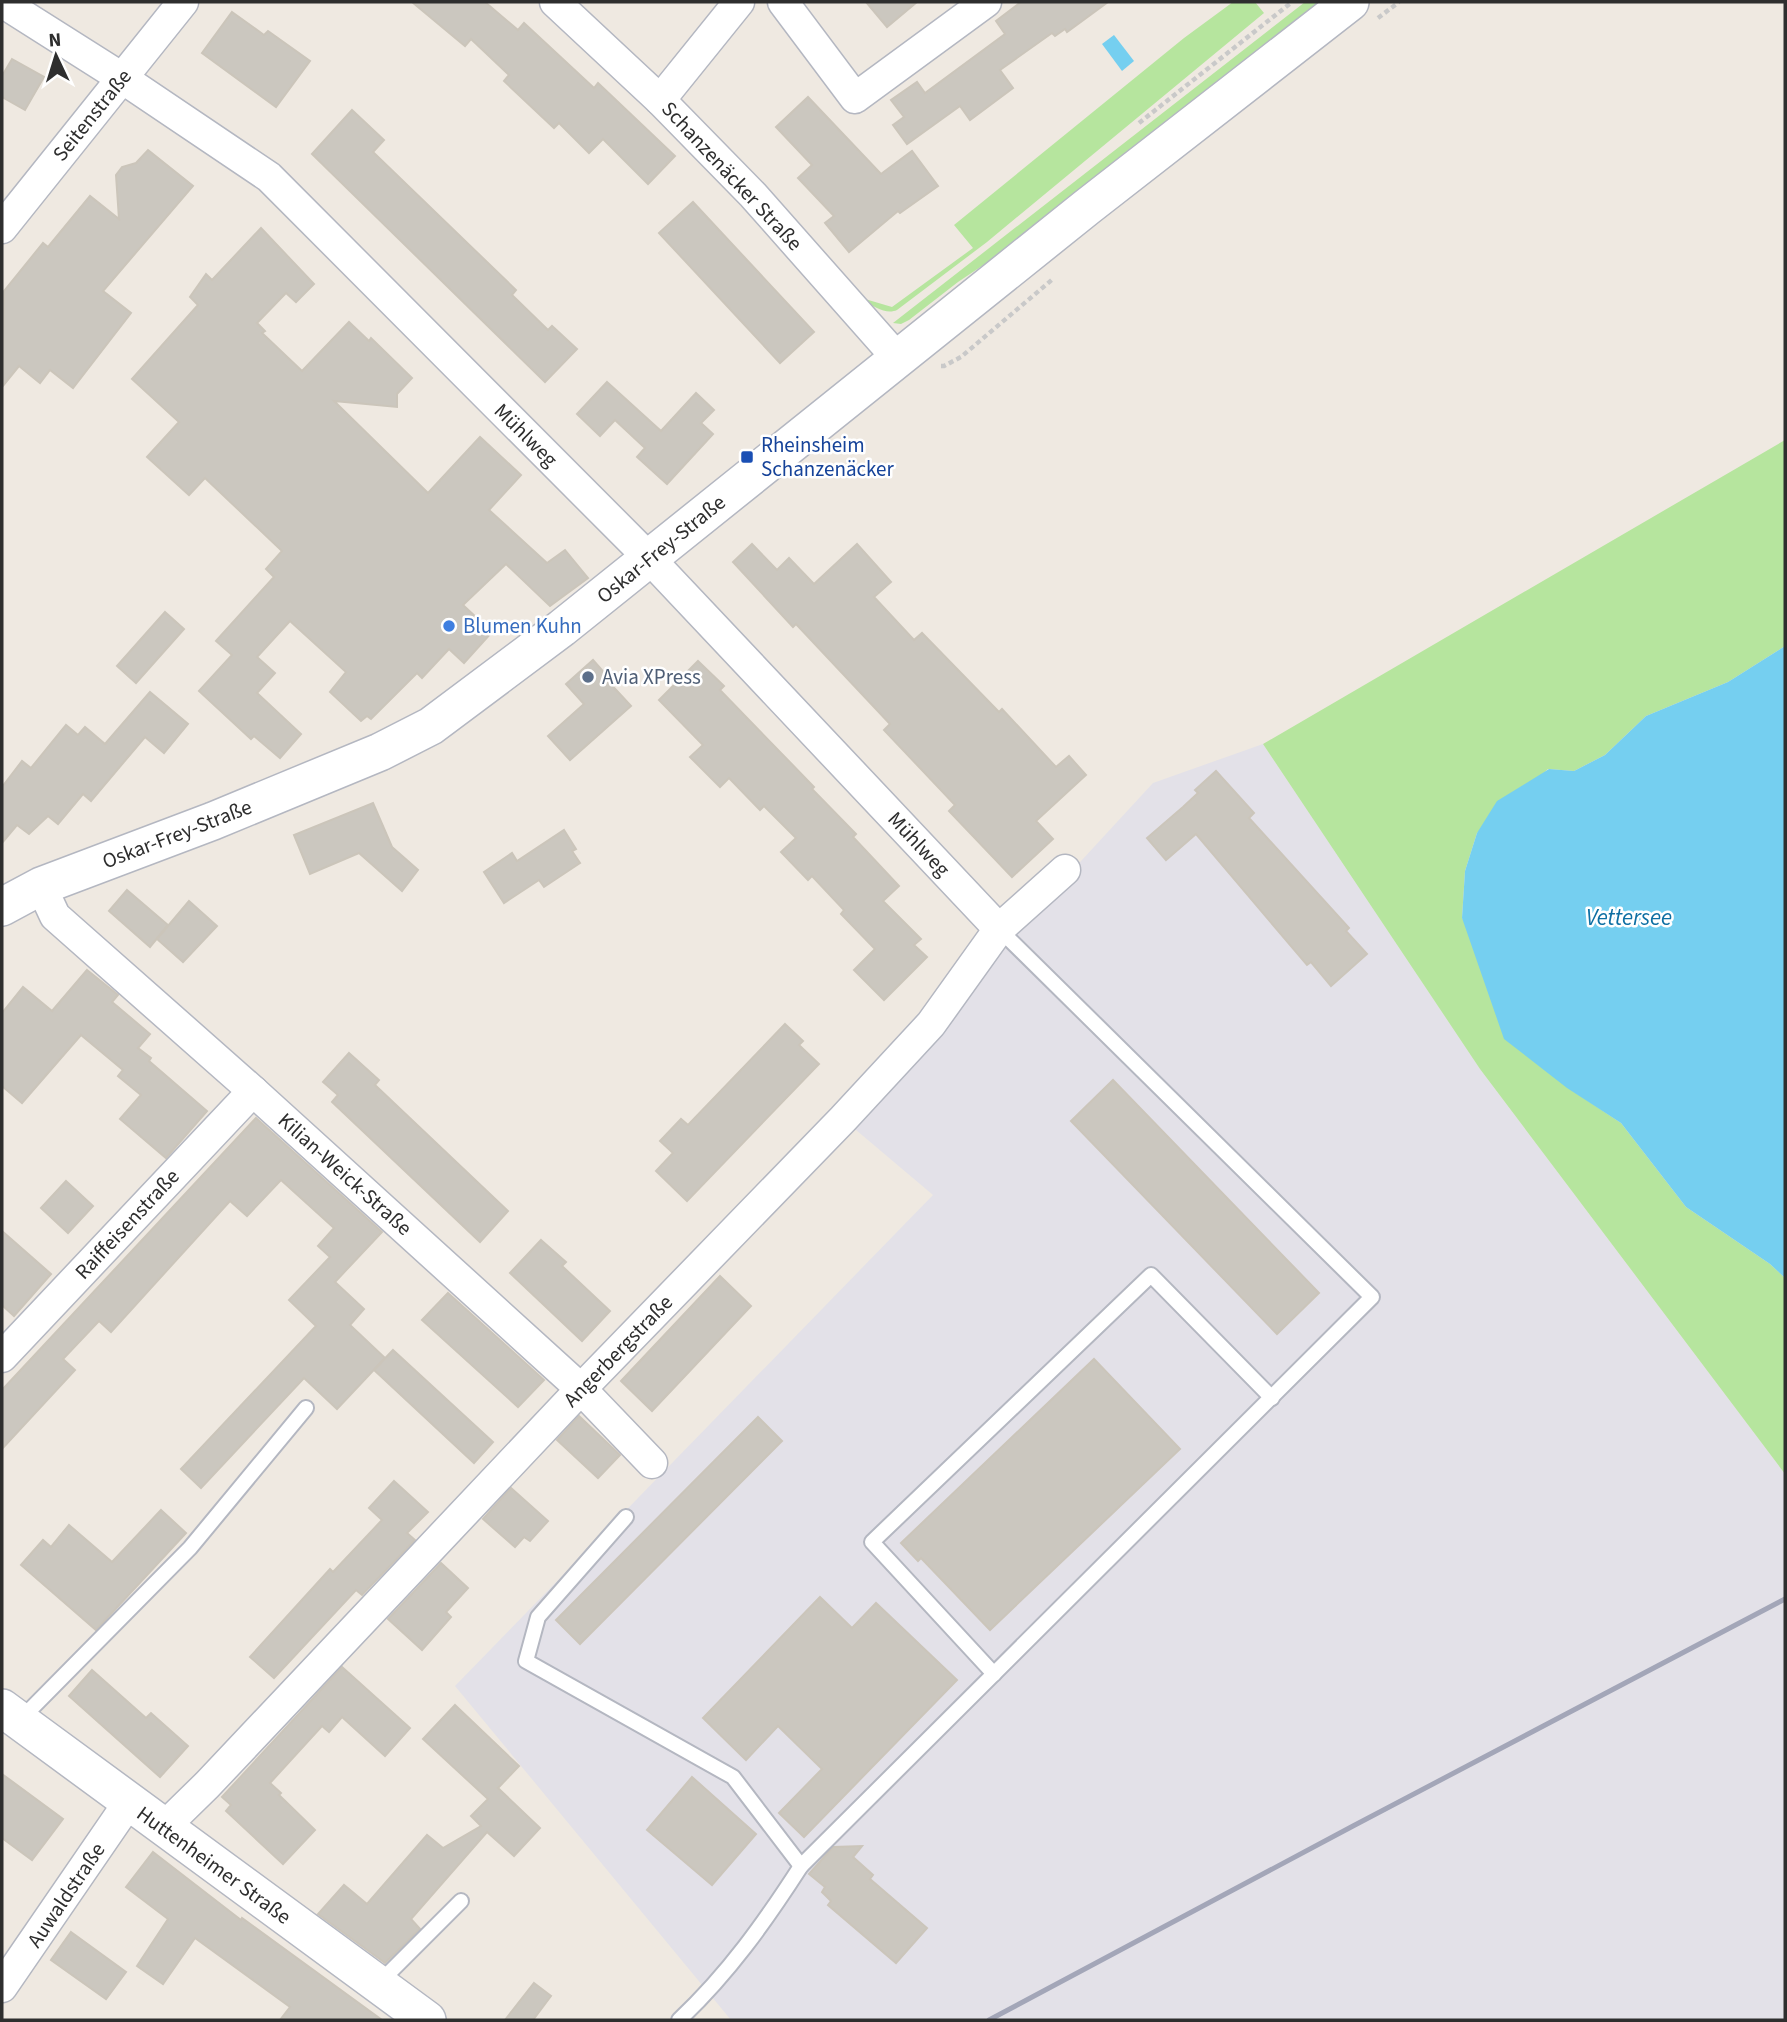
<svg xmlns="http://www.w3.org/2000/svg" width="1787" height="2022" font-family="'Source Sans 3',sans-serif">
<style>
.industrial{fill:#e3e1e8}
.green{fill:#b6e59e}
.water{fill:#75cff0}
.building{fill:#cbc7bf;stroke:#cbc5ba;stroke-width:2}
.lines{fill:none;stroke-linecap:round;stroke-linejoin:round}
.service-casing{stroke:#b4b7c1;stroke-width:18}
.minor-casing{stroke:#b4b7c1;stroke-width:33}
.tertiary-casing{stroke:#b4b7c1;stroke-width:40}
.path{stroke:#c9c9c9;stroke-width:4.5;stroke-dasharray:5 3.5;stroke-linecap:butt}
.service{stroke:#fff;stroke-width:14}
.minor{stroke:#fff;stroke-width:30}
.tertiary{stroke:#fff;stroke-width:37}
.rail{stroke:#a3a6b8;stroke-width:5}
.transit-dot{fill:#1a4fb4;stroke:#fff;stroke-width:2.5}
.shop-dot{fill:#3f7fe0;stroke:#fff;stroke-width:2.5}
.service-dot{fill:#5c6f8a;stroke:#fff;stroke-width:2.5}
.labels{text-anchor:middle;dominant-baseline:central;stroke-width:5;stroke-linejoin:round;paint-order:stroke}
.street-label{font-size:21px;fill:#2e2e2e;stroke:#fff}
.transit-label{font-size:21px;fill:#164399;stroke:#fff;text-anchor:start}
.shop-label{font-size:21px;fill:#366cbe;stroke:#fff;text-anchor:start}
.service-label{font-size:21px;fill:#4e5e75;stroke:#fff;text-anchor:start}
.water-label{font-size:23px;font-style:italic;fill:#0d6fa3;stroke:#fff}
</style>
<rect width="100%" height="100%" fill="#efe9e1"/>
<!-- industrial -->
<path class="industrial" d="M 1263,744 L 1480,1069 L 1785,1474 L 1785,2020 L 731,2020 L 455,1686 L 933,1195 L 843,1119 L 1153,783 Z"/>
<!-- green -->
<g class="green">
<path d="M 1233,2 L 1255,2 L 1264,13 L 987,242 L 897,310 C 886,315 874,306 863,301 L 865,299 L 892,307 L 973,248 L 954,225 L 1184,38 Z"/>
<path d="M 1305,2 L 1330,2 L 1054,218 L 958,282 L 909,320 L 901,324 L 893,323 Z"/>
<path d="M 1785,440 L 1785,646 L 1728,682 L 1646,716 L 1605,755 L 1574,771 L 1548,769 L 1477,833 L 1465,871 L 1462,918 L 1567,1087 L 1621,1123 L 1686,1207 L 1770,1264 L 1785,1278 L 1785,1474 L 1480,1069 L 1263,744 Z"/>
</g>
<!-- water -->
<g class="water">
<path d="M 1114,35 L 1134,61 L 1122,71 L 1102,44 Z"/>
<path d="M 1785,646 L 1785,1278 L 1770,1264 L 1686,1207 L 1621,1123 L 1567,1088 L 1504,1039 L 1462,918 L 1465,871 L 1477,833 L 1497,801 L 1549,769 L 1574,771 L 1605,755 L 1646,716 L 1728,682 Z"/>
</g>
<!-- building -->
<g class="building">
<path d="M 412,2 L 485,2 L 518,30 L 524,23 L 594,88 L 598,83 L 675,156 L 648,184 L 603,139 L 589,153 L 559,123 L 554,128 L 504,81 L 509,75 L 471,39 L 465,46 Z"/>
<path d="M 866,2 L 917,2 L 887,27 Z"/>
<path d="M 1021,2 L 1108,2 L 1067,32 L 1065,29 L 1055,36 L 1052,33 L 1000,70 L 1013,88 L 970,120 L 960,106 L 907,144 L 893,125 L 904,117 L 891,100 L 917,82 L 925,93 L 1005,34 L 996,21 Z"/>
<path d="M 232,12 L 264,35 L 268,31 L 310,61 L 276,107 L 202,53 Z"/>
<path d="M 12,59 L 44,77 L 25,110 L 2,97 L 2,76 Z"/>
<path d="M 808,97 L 881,174 L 912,151 L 938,186 L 900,213 L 898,211 L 849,252 L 825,223 L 834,216 L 798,178 L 812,165 L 776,127 Z"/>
<path d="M 352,110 L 384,140 L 373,152 L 516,290 L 512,295 L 548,330 L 552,326 L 577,349 L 545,382 L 312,154 Z"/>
<path d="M 148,150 L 193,186 L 103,291 L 131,313 L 73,388 L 50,370 L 40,383 L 19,366 L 2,387 L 4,291 L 43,243 L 48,247 L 90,196 L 119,219 L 116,175 L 122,167 L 136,163 Z"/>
<path d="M 693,202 L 814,332 L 780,363 L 659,233 Z"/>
<path d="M 261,228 L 314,284 L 296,302 L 286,293 L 257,323 L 265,331 L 262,333 L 302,371 L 349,322 L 369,341 L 371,338 L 412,378 L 397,394 L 397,407 L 334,401 L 428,493 L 480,437 L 521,475 L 489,510 L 547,563 L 565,550 L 588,578 L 550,606 L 506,564 L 463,605 L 492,632 L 464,663 L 449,649 L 422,678 L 417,673 L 371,719 L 367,716 L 361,721 L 330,692 L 346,672 L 290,621 L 257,657 L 275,673 L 257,693 L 301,734 L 280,758 L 254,736 L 251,739 L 199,691 L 232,655 L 216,641 L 274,577 L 266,569 L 282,551 L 205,478 L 189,495 L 147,457 L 179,422 L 132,379 L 198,305 L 190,297 L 206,274 L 212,280 Z"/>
<path d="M 607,382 L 661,431 L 696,393 L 714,410 L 701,423 L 713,434 L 667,484 L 637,457 L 645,448 L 615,420 L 600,436 L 577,414 Z"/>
<path d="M 752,544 L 777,570 L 789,558 L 814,584 L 857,544 L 891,582 L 874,597 L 914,640 L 922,633 L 999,712 L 1002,709 L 1056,767 L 1069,756 L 1086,775 L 1036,821 L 1053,839 L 1012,877 L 949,811 L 955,805 L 884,730 L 890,724 L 796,624 L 793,627 L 733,562 Z"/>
<path d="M 165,612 L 184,629 L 136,683 L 117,666 Z"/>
<path d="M 593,660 L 608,677 L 606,679 L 631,706 L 570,760 L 548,736 L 584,704 L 566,684 Z"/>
<path d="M 698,661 L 724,686 L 720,690 L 814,787 L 812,789 L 856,834 L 853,837 L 899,886 L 883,901 L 921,939 L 914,945 L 927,957 L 884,1000 L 854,970 L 875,949 L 841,914 L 844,910 L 812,876 L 808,880 L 781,852 L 796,838 L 764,806 L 760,810 L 729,778 L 720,787 L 690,757 L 703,745 L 659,700 Z"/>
<path d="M 150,692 L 188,724 L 164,753 L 145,737 L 91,801 L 83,794 L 58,824 L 48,816 L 29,834 L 17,825 L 2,843 L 2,787 L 22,761 L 31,768 L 66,725 L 78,735 L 85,727 L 105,744 Z"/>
<path d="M 1216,771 L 1254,813 L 1249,818 L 1349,928 L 1346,931 L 1367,954 L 1331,986 L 1311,962 L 1307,965 L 1196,834 L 1166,860 L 1147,838 L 1183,807 L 1198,793 L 1195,790 Z"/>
<path d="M 373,803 L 392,847 L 418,870 L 402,891 L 359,853 L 310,874 L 294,835 Z"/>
<path d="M 564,830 L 576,849 L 572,851 L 580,863 L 544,887 L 539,880 L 504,903 L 484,872 L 512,853 L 517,861 Z"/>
<path d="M 127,890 L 168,925 L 150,947 L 109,911 Z"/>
<path d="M 189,901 L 217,926 L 183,962 L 157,939 Z"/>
<path d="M 87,970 L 118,995 L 112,1002 L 150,1034 L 138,1048 L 151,1058 L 149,1061 L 207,1111 L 166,1158 L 120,1119 L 141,1095 L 118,1076 L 123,1070 L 81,1035 L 22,1103 L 2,1086 L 2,1013 L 23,987 L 52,1011 Z"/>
<path d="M 785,1024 L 803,1041 L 799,1045 L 819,1064 L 687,1201 L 656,1171 L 673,1153 L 660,1141 L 681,1119 L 688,1125 Z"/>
<path d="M 349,1053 L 379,1080 L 375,1085 L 508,1211 L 480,1242 L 332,1102 L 338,1095 L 323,1082 Z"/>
<path d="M 1113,1080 L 1319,1293 L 1277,1334 L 1071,1121 Z"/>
<path d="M 256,1118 L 382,1232 L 335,1282 L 364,1309 L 350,1325 L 385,1358 L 337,1409 L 304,1378 L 201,1488 L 181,1469 L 316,1326 L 289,1300 L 330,1257 L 318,1246 L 334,1228 L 281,1180 L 247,1216 L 230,1201 L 111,1332 L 99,1321 L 63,1359 L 75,1370 L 2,1449 L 2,1390 Z"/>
<path d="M 66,1181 L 93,1206 L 68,1233 L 41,1208 Z"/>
<path d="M 2,1231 L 51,1274 L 14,1316 L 2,1305 Z"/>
<path d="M 541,1240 L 566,1262 L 562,1266 L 610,1311 L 582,1341 L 510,1273 Z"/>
<path d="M 720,1276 L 751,1306 L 652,1411 L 621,1381 Z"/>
<path d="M 448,1293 L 544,1380 L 518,1407 L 422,1320 Z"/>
<path d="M 393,1350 L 493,1442 L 474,1463 L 374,1370 Z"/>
<path d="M 1094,1359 L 1180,1449 L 990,1630 L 921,1558 L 918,1561 L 901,1543 Z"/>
<path d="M 579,1416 L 620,1455 L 598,1478 L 557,1440 Z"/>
<path d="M 758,1417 L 782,1441 L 580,1644 L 556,1620 Z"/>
<path d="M 394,1481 L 428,1512 L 407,1533 L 415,1540 L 362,1595 L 356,1590 L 274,1678 L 250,1657 L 330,1569 L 333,1572 L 382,1520 L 369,1508 Z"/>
<path d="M 511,1488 L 548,1521 L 530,1541 L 524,1537 L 515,1547 L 483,1519 Z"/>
<path d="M 161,1510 L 186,1533 L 96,1630 L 21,1565 L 43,1540 L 51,1547 L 69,1525 L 112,1562 Z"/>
<path d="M 441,1563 L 468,1588 L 446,1612 L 451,1617 L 422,1650 L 388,1619 Z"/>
<path d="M 820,1597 L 852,1628 L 876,1603 L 957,1680 L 804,1837 L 779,1813 L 822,1769 L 778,1726 L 746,1760 L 703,1718 Z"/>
<path d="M 342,1667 L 410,1728 L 385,1756 L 342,1717 L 329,1732 L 322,1726 L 270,1783 L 281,1793 L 279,1795 L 315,1830 L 283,1864 L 226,1811 L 231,1805 L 222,1797 Z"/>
<path d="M 92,1670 L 146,1718 L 151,1713 L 188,1746 L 160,1777 L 69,1696 Z"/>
<path d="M 455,1705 L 519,1766 L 498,1788 L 540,1828 L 514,1856 L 487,1832 L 411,1919 L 420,1929 L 385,1963 L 318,1914 L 344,1885 L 367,1904 L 427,1835 L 443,1848 L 481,1826 L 471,1816 L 488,1799 L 423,1739 Z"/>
<path d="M 2,1774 L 63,1819 L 32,1860 L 2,1838 Z"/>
<path d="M 692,1777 L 756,1834 L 712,1885 L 647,1830 Z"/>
<path d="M 862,1846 L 853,1857 L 873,1875 L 870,1879 L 927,1928 L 896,1963 L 828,1905 L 831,1901 L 822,1892 L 825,1887 L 809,1874 L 833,1847 Z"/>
<path d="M 153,1852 L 241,1920 L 242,1918 L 382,2020 L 280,2020 L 290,2007 L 195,1938 L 163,1984 L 137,1966 L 168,1919 L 126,1887 Z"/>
<path d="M 71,1932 L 126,1972 L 106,1999 L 51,1960 Z"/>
<path d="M 534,1983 L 551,1996 L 533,2020 L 505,2020 Z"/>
</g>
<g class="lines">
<!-- service casing -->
<g class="service-casing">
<g id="service">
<path d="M 626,1517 L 538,1617 L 526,1661 L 733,1777 L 801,1866"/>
<path d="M 994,1674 L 872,1542 L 1151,1275 L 1272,1398"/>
<path d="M 20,1720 L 190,1548 L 306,1408"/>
<path d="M 379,1983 L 461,1901"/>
<path d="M 679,2020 C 728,1974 765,1922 801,1866 L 1372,1297 L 999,929"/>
</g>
</g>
<!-- minor casing -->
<g class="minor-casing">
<g id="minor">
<path d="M 2,2 L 122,78 L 269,177 L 649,558 L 999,929"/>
<path d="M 555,2 L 660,100 L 753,195 L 899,360"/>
<path d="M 783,2 L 855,98 L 986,2"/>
<path d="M 660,100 L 739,2"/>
<path d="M 2,228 L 183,2"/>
<path d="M 41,886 L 55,916 L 253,1091 L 581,1389 L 652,1463"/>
<path d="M 2,1357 L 253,1091"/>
<path d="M 164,1827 L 207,1785 L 581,1389 L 843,1119 L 931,1024 L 999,929 L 1065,870"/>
<path d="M 2,1987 L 129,1802"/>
</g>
</g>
<!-- tertiary casing -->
<g class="tertiary-casing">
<g id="tertiary">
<path d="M 2,907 L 41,886 L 213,821 L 380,752 L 431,726 L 562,628 L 1087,207 L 1350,2"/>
<path d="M 2,1708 L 427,2020"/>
</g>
</g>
<!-- path -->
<g class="path">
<path d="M 1378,18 L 1399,2"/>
<path d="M 1139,123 L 1292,2"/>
<path d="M 941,366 L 944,366 L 961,357 L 1054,278"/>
</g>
<!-- service -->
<use href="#service" class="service"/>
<!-- minor -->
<use href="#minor" class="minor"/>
<!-- tertiary -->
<use href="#tertiary" class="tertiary"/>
<!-- rail -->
<path class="rail" d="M 989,2020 L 1353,1826 L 1785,1599"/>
</g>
<!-- markers -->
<rect class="transit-dot" x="740" y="450" width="14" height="14" rx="3.5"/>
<circle class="shop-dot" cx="449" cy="626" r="7"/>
<circle class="service-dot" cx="588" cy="677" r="7"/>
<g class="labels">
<!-- street labels -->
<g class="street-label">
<text transform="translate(92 115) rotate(-51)">Seitenstraße</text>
<text transform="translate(732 176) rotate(47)">Schanzenäcker Straße</text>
<text transform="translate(526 435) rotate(45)">Mühlweg</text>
<text transform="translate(661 549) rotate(-39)">Oskar-Frey-Straße</text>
<text transform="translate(177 834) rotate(-21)">Oskar-Frey-Straße</text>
<text transform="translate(919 844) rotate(47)">Mühlweg</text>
<text transform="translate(345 1174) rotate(42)">Kilian-Weick-Straße</text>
<text transform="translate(127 1224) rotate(-47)">Raiffeisenstraße</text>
<text transform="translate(618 1351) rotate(-46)">Angerbergstraße</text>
<text transform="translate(214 1865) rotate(36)">Huttenheimer Straße</text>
<text transform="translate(66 1895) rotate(-56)">Auwaldstraße</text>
</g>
<!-- transit labels -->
<g class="transit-label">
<text x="761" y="445">Rheinsheim<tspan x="761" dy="24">Schanzenäcker</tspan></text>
</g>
<!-- shop labels -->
<g class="shop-label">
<text x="463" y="626">Blumen Kuhn</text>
</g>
<!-- service labels -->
<g class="service-label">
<text x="602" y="677">Avia XPress</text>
</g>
<!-- water labels -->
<g class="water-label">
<text x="1629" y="917">Vettersee</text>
</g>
</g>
<!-- border -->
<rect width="1787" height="2022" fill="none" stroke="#2e2e2e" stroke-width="7"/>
<!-- north arrow -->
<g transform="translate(56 56) rotate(356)" stroke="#ffffff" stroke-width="5" paint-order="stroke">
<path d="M0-5L12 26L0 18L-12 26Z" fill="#2e2e2e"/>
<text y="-10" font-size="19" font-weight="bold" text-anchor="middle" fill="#2e2e2e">N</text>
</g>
</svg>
